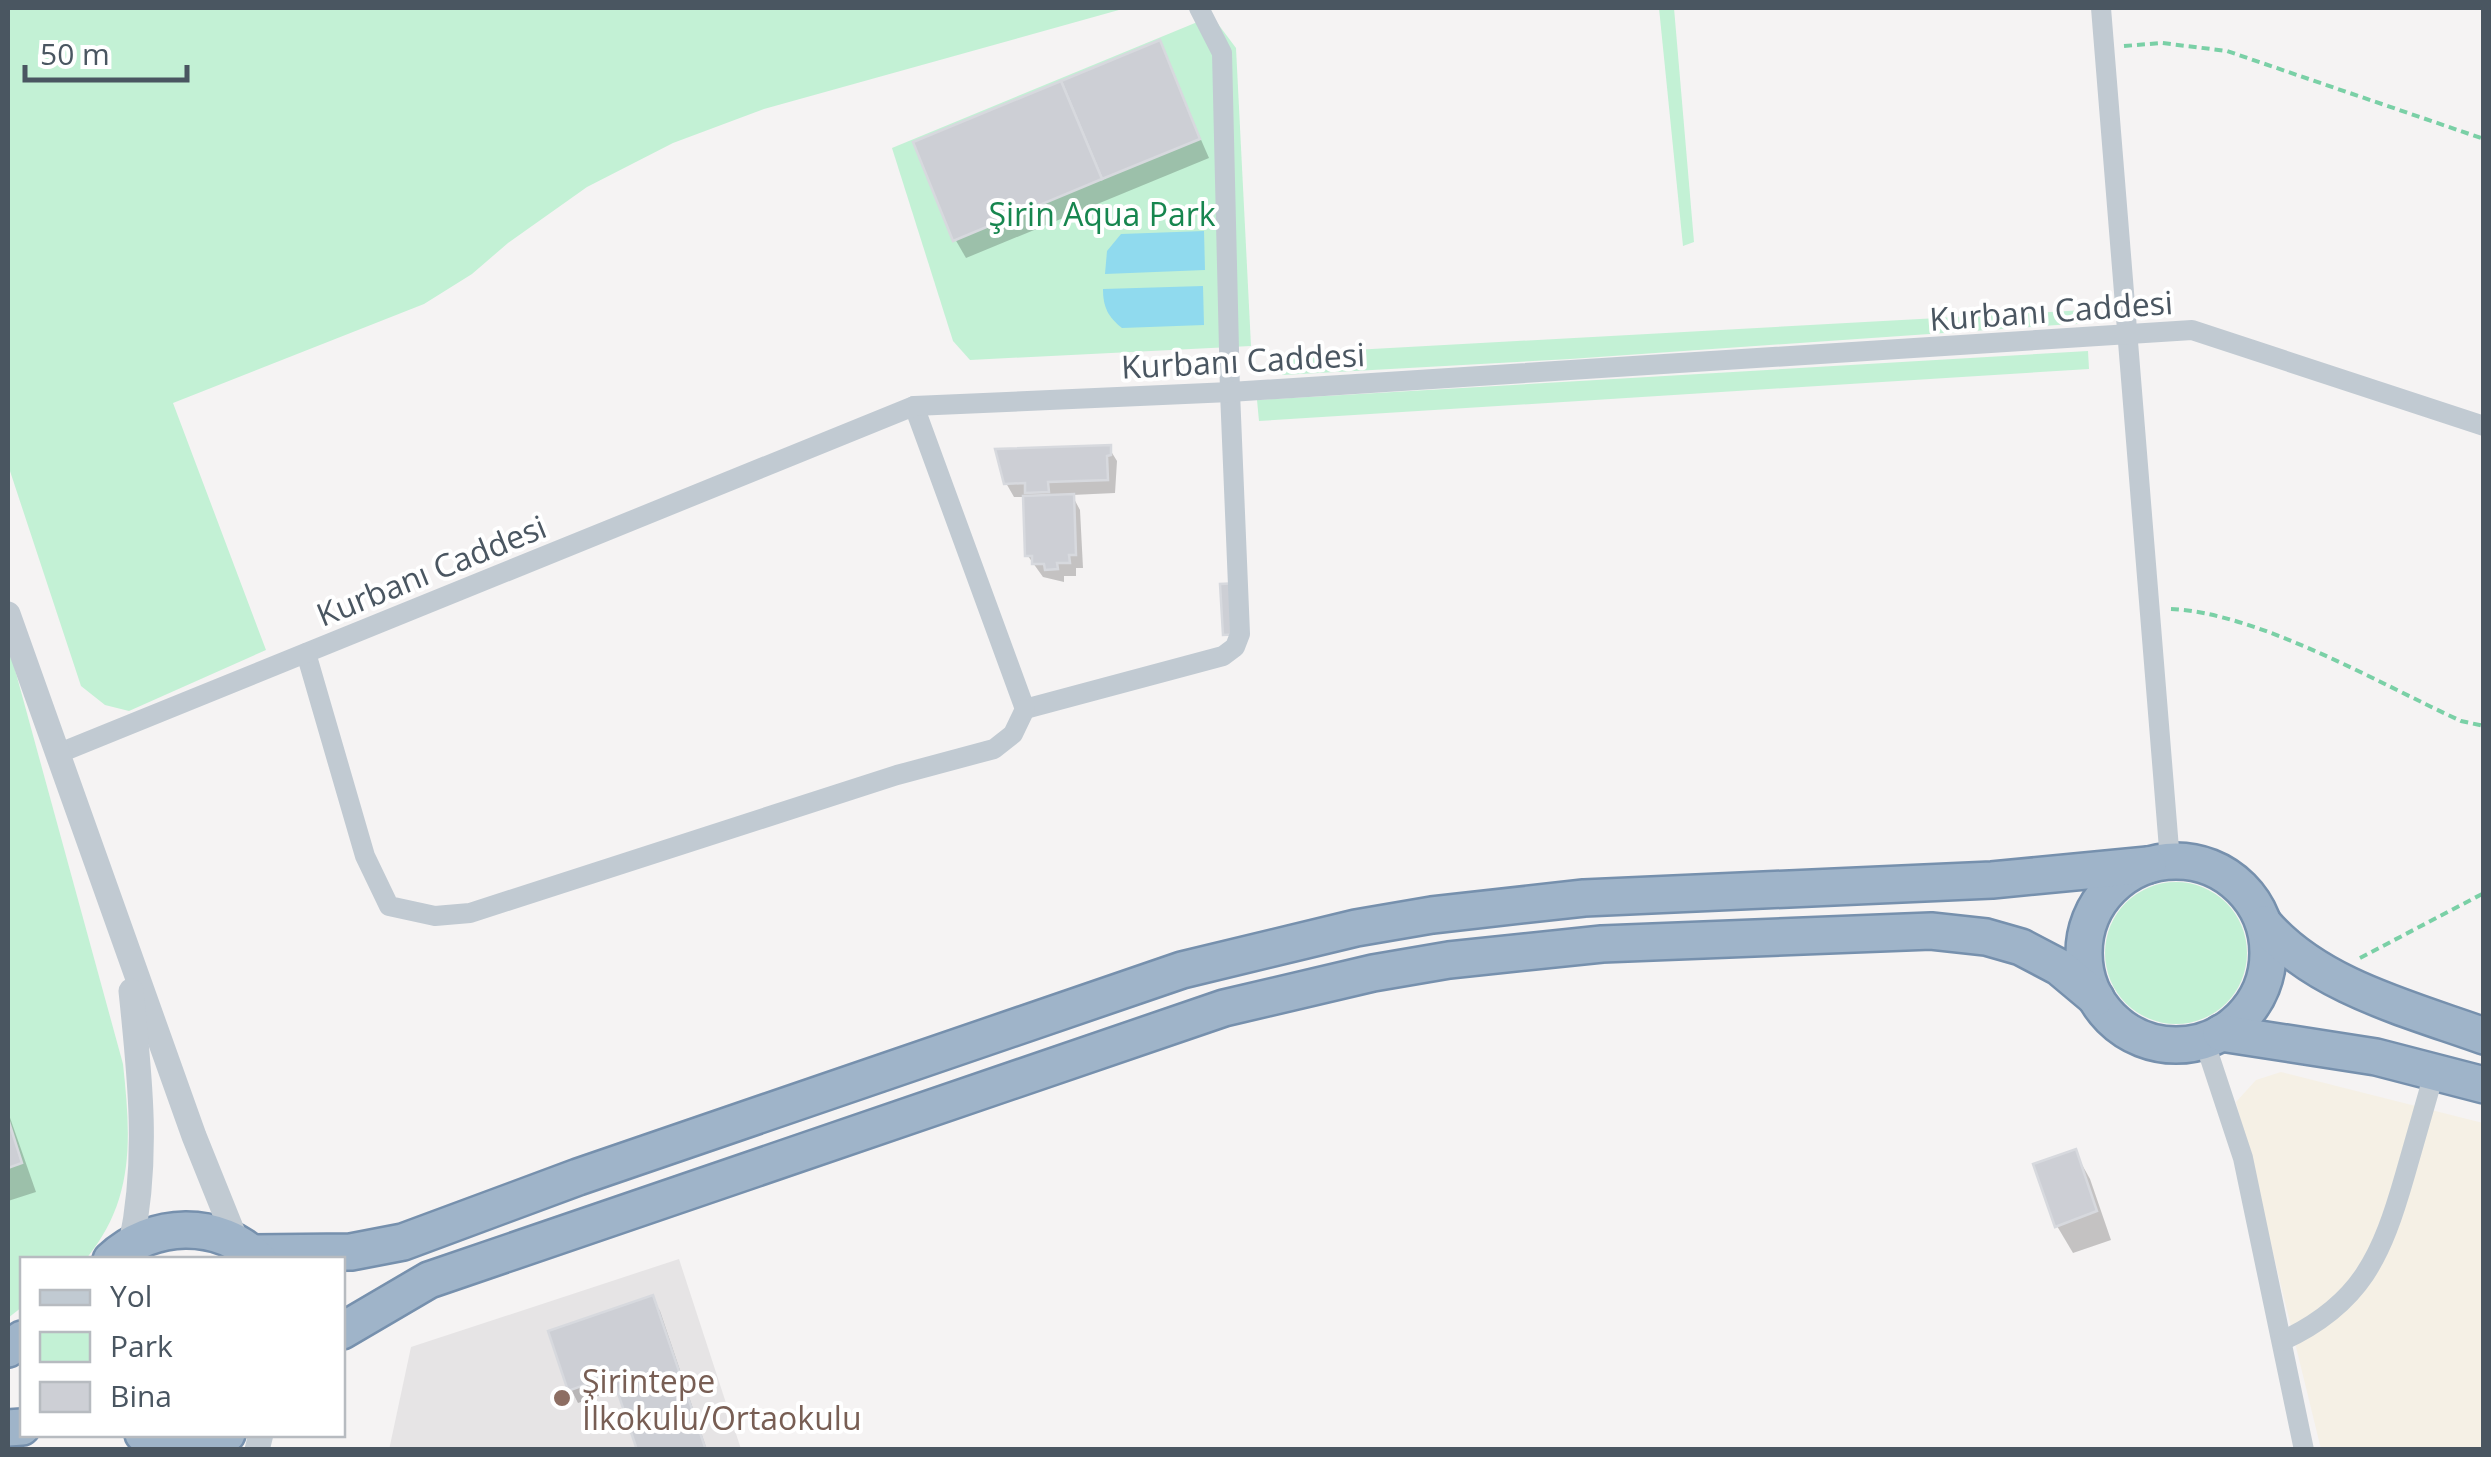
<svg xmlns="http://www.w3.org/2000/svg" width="2491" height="1457" font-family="'Open Sans',sans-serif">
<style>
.education{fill:#e6e4e5}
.green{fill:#c3f1d5}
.sand{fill:#f5f0e5}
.water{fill:#90daee}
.shadow{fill:#0003}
.building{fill:#cdcfd5;stroke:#d7d9de;stroke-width:2.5}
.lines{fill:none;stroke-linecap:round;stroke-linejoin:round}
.trunk-casing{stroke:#7690ad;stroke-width:40}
.path{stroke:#7ad0a6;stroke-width:4;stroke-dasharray:8 5;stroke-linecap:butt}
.minor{stroke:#c1cad2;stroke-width:20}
.tertiary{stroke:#c1cad2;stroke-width:25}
.trunk{stroke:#9fb4c9;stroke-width:35}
.education-dot{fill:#8d6e63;stroke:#fff;stroke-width:4}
.labels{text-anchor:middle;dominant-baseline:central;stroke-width:8;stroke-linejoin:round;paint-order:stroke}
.park-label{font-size:32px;fill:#17864f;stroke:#fff}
.street-label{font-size:32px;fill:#4a5661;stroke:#fff}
.education-label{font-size:32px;fill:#785e54;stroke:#fff;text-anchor:start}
</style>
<rect width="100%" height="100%" fill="#f5f3f3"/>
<!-- education -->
<path class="education" d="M 679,1259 L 741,1449 L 389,1450 L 411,1347 Z"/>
<!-- green -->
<g class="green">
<path d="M 8,8 L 1126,8 L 764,109 L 673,143 L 587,187 L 508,243 L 472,274 L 424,304 L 173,403 L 266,650 L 129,711 L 105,705 L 81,686 L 8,465 Z"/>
<path d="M 1659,8 L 1674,8 L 1694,242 L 1683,246 Z"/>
<path d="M 1212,16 L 1236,48 L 1251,346 L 970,360 L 953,341 L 892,148 Z"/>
<path d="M 2085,310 L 2086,323 L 1570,359 L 1282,375 L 1281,354 Z"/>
<path d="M 2088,351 L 2089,369 L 1259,421 L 1257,400 Z"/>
<path d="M 8,644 L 123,1064 C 131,1138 135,1200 86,1259 L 22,1260 L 22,1307 L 8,1318 Z"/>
<circle cx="2176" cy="953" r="71"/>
</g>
<!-- sand -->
<path class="sand" d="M 2281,1072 L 2483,1123 L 2483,1449 L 2321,1449 L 2236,1102 L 2256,1080 Z"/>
<!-- water -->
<g class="water">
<path d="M 1204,231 L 1205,270 L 1105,274 L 1107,251 L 1121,234 Z"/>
<path d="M 1203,286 L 1204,325 L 1122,328 C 1108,317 1103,307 1103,289 Z"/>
</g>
<!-- shadow -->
<g class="shadow">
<path d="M 1159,44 L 1209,158 L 966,258 L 955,239 Z"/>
<path d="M 1109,448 L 1117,461 L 1115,493 L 1072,495 L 1080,510 L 1083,568 L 1076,568 L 1076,576 L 1064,576 L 1064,582 L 1043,577 L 1028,556 L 1025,497 L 1014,497 L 1006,483 Z"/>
<path d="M 8,1112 L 36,1192 L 8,1201 Z"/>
<path d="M 2075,1152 L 2090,1179 L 2111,1240 L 2073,1253 L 2057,1226 Z"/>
<path d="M 652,1298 L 660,1311 L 707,1450 L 640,1450 L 619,1389 L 578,1403 L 571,1389 Z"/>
</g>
<!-- building -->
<g class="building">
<path d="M 1160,40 L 1200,139 L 1102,179 L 1061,81 Z"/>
<path d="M 1061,81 L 1102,179 L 953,241 L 913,142 Z"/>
<path d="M 1111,445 L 1111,455 L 1107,456 L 1108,480 L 1048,482 L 1049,492 L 1025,493 L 1025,483 L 1004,484 L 995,449 Z"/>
<path d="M 1074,494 L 1076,555 L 1069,555 L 1070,563 L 1057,563 L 1058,569 L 1045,570 L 1044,564 L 1032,564 L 1032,556 L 1025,556 L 1023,496 Z"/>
<path d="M 1241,583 L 1245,634 L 1223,635 L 1220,584 Z"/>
<path d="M 8,1119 L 22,1163 L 8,1168 Z"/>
<path d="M 2076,1149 L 2097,1211 L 2055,1227 L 2033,1164 Z"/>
<path d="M 653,1295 L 706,1450 L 637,1450 L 612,1375 L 568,1391 L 548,1331 Z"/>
</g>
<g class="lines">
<!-- trunk casing -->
<g class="trunk-casing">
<g id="trunk">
<circle cx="2176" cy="953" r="92"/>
<path d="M 2264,924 C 2317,986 2409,1009 2484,1036"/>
<path d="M 2221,1033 L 2376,1057 L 2484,1085"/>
<path d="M 253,1253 L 351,1252 L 403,1242 L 578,1177 L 1182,970 L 1356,928 L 1432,915 L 1584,898 L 1992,880 L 2148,865"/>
<path d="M 111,1260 C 152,1221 219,1219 259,1260"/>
<path d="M 342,1331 L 429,1280 L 1224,1008 L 1373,973 L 1449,960 L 1602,944 L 1931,931 L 1986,937 L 2021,947 L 2059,967 L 2096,998"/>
<path d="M 8,1349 L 22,1339"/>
<path d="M 8,1428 L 22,1427"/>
<path d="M 143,1434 L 186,1443 L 227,1434"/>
</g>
</g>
<!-- path -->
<g class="path">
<path d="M 2124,46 L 2162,43 L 2227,51 L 2484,139"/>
<path d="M 2171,609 C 2259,613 2380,684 2461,721 L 2484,726"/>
<path d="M 2360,958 L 2484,893"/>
</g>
<!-- minor -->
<g class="minor">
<path d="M 2101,8 L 2170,861"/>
<path d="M 914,406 L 1025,709 L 1223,656 L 1235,647 L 1240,634 L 1230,392 L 1222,53 L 1199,8"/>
<path d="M 306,653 L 365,856 L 389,906 L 435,916 L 470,913 L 897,775 L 994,749 L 1013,734 L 1025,709"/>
<path d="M 57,754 L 914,406 L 1230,392 L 2192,330 L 2484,426"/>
<path d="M 2204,1040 L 2243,1158 L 2304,1450"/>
<path d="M 2282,1341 C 2362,1304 2382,1255 2405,1175 C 2415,1140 2425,1105 2435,1070"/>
</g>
<!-- tertiary -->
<g class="tertiary">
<path d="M 8,614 L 194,1136 L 237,1243"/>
<path d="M 131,1244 C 149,1159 140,1077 131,991"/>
<path d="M 257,1450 L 261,1434"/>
</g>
<!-- trunk -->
<use href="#trunk" class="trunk"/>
</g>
<!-- markers -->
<circle class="education-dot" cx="562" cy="1398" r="10"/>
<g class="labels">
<!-- park labels -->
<g class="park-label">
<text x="1102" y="213">Şirin Aqua Park</text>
</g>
<!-- street labels -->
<g class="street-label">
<text transform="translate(2051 310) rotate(-4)">Kurbanı Caddesi</text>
<text transform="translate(1243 360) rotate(-3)">Kurbanı Caddesi</text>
<text transform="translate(431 570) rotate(-22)">Kurbanı Caddesi</text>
</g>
<!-- education labels -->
<g class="education-label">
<text x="582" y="1380">Şirintepe<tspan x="582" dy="37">İlkokulu/Ortaokulu</tspan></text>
</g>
</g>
<!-- border -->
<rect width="2491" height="1457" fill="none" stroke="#4a5661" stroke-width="20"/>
<!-- legend -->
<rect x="20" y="1257" width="325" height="180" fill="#ffffff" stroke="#b7bbc0" stroke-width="2.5"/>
<rect x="40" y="1290" width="50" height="15" fill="#c1cad2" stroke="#b7bbc0" stroke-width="2.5"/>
<text x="110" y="1307" font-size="30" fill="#4a5661">Yol</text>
<rect x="40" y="1332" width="50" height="30" fill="#c3f1d5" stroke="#b7bbc0" stroke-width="2.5"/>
<text x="110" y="1357" font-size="30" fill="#4a5661">Park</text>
<rect x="40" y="1382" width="50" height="30" fill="#cdcfd5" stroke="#b7bbc0" stroke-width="2.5"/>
<text x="110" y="1407" font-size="30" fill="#4a5661">Bina</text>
<!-- scale -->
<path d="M25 65v15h162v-15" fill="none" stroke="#4a5661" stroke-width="5"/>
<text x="40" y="65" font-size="30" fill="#4a5661" stroke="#ffffff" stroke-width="8" paint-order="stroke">50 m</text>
</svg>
